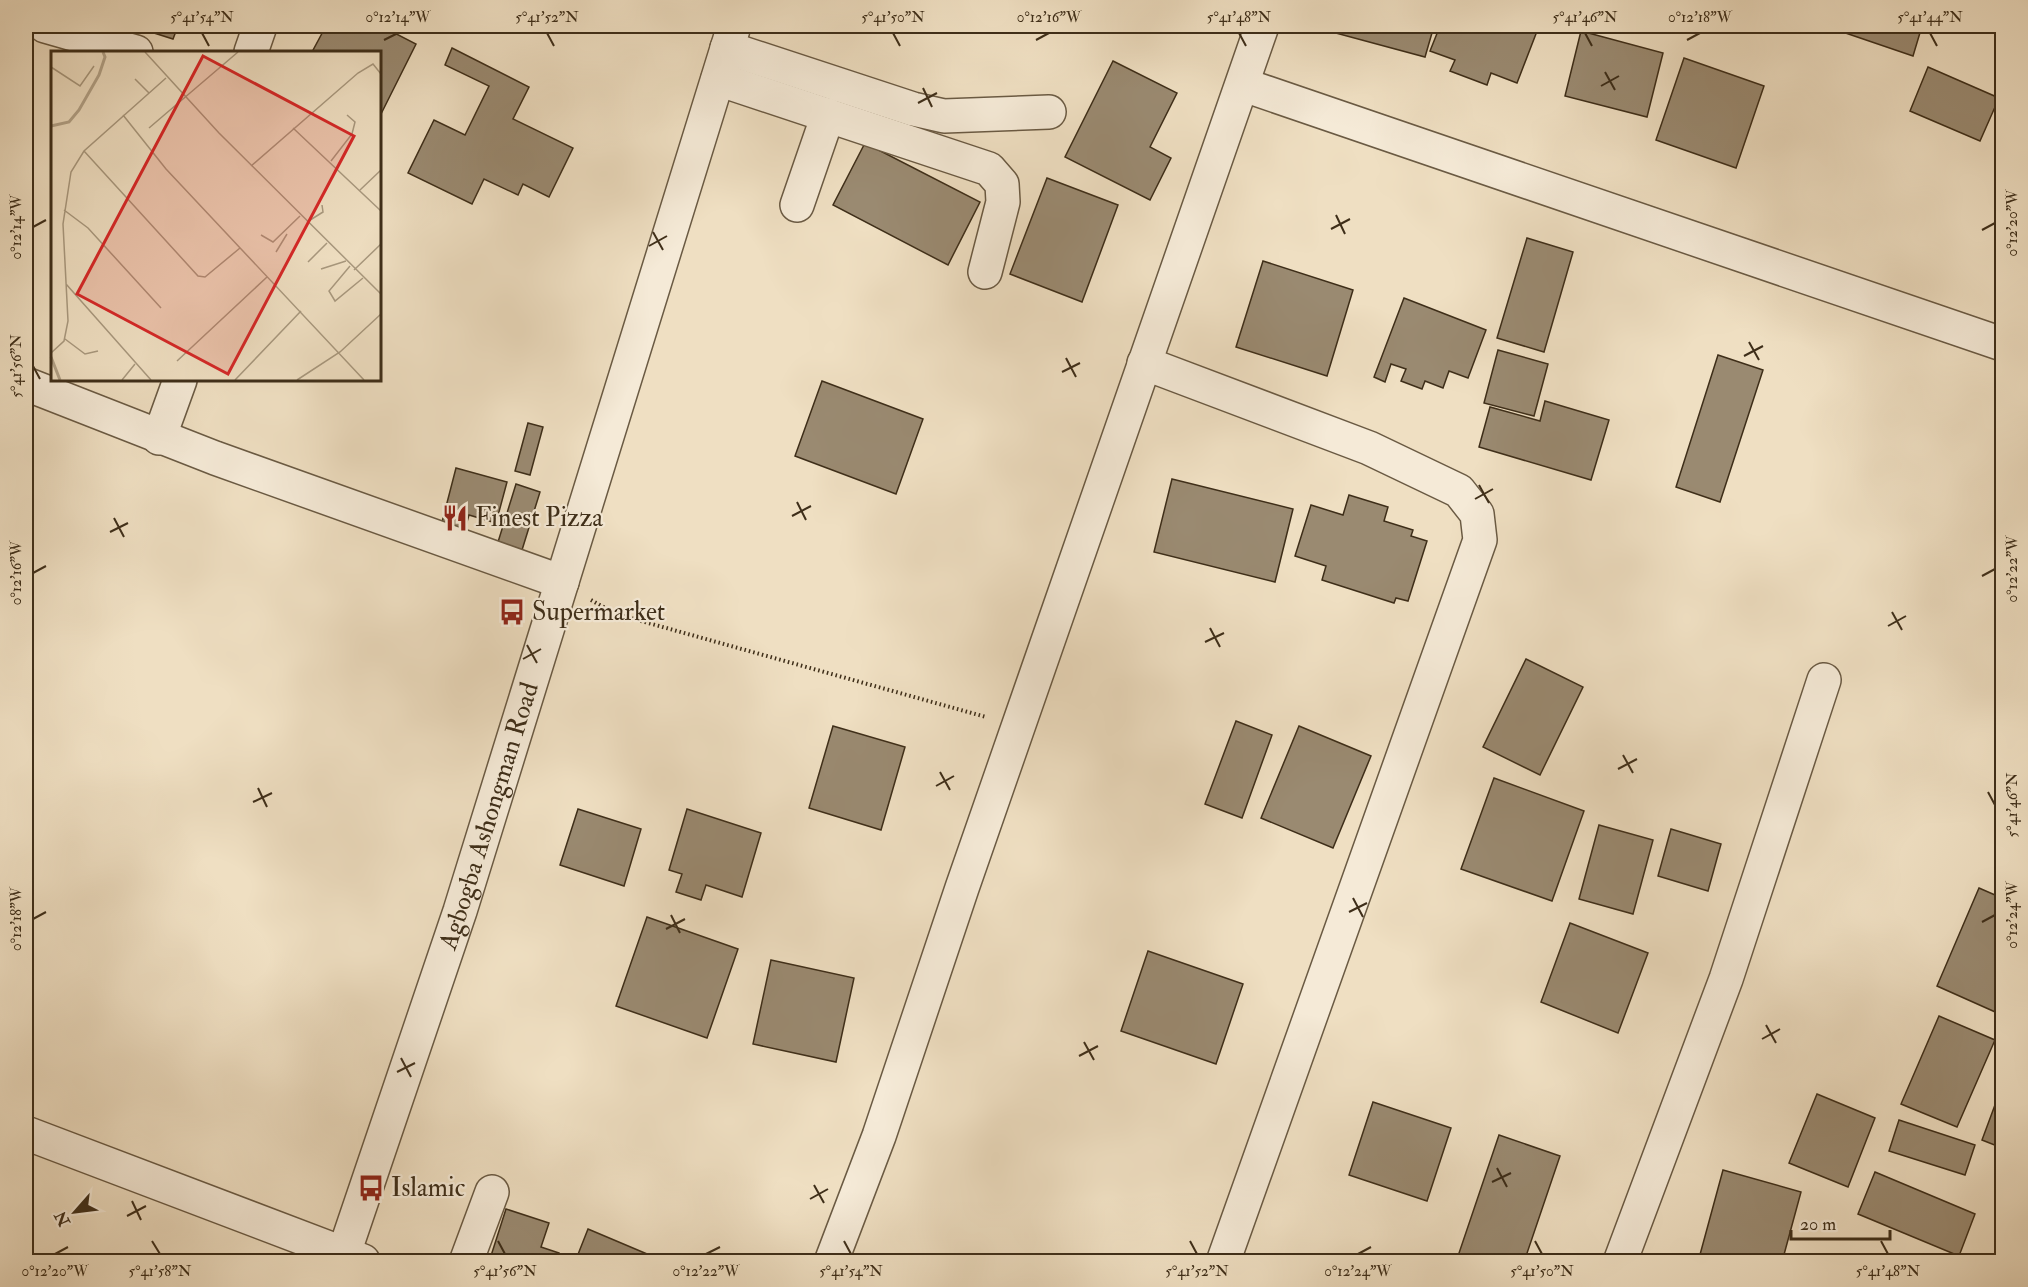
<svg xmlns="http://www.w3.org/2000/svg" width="2028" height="1287" font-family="'IM FELL Double Pica',serif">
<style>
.building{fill:#9a8a71;stroke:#3e2e19;stroke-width:1.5}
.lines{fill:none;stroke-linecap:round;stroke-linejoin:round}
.minor-casing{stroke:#6a5a43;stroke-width:36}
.path{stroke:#3e2e19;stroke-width:4;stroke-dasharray:1.5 3;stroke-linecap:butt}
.minor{stroke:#f5ead7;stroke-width:33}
.ticks{fill:none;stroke:#3e2e19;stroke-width:2}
.labels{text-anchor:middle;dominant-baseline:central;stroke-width:4.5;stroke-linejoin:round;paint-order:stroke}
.poi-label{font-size:26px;fill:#3e2e19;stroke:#f5ead7;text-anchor:start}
.street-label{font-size:26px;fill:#3e2e19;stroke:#f5ead7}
.inset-river{fill:none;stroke:#b3a389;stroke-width:3}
.inset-road{fill:none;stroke:#a8987e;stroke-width:1.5}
.view{fill:#d62828;fill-opacity:0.15;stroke:#d62828;stroke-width:3}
.inset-edge{fill:none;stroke:#3e2e19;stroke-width:3}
.neatline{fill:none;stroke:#3e2e19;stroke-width:2}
.ticks-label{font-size:15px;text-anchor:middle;fill:#3e2e19}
</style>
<rect width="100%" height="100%" fill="#efdfc2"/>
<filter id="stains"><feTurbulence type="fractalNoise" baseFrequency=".00333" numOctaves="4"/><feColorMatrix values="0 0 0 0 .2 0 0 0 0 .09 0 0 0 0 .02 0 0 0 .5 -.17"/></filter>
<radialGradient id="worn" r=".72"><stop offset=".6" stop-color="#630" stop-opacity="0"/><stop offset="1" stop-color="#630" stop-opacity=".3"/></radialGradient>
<!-- building -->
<g class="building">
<path d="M 132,26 L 178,26 L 173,39 Z"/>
<path d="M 326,26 L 381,26 L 416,44 L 380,116 L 380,52 L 312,52 Z"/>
<path d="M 1334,26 L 1434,26 L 1425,57 L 1332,32 Z"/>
<path d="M 1440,26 L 1539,26 L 1517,83 L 1491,73 L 1487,85 L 1450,71 L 1455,60 L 1430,51 Z"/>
<path d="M 1825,26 L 1922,26 L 1913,56 Z"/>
<path d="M 1581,31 L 1663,53 L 1647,117 L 1565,96 Z"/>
<path d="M 452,48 L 529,87 L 513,119 L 573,148 L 549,197 L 523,184 L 518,195 L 484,179 L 472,204 L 408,173 L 434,120 L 465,135 L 489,86 L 445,65 Z"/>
<path d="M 1684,58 L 1764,86 L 1736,168 L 1656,140 Z"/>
<path d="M 1113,61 L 1177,93 L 1150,147 L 1171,158 L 1150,200 L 1065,157 Z"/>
<path d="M 1928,67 L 1999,98 L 1980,141 L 1910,111 Z"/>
<path d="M 865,143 L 980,202 L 948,265 L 833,205 Z"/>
<path d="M 1047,178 L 1118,205 L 1082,302 L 1010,274 Z"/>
<path d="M 1527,238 L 1573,252 L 1544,352 L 1497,338 Z"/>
<path d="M 1263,261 L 1353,290 L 1327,376 L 1236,347 Z"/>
<path d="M 1404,298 L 1486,330 L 1468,378 L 1449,371 L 1443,388 L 1425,381 L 1422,389 L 1401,381 L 1406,369 L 1391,364 L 1385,382 L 1374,377 Z"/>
<path d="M 1498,350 L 1548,364 L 1534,416 L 1484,403 Z"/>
<path d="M 1718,355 L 1763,370 L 1720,502 L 1676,487 Z"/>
<path d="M 822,381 L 923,419 L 896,494 L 795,456 Z"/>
<path d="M 1545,401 L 1609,420 L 1591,480 L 1479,447 L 1490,407 L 1540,421 Z"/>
<path d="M 528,423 L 543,427 L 530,475 L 515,471 Z"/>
<path d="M 456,468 L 507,482 L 496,523 L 469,515 L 464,532 L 441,526 Z"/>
<path d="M 1172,479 L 1293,509 L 1275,582 L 1154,552 Z"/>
<path d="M 516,484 L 540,492 L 522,550 L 498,542 Z"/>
<path d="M 1349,495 L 1388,507 L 1384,521 L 1413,530 L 1411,536 L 1427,541 L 1408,601 L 1396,598 L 1394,603 L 1322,580 L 1326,566 L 1295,556 L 1311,505 L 1343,515 Z"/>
<path d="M 1526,659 L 1583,687 L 1540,775 L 1483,747 Z"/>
<path d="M 1236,721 L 1272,735 L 1242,818 L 1205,804 Z"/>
<path d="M 833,726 L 905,747 L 881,830 L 809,808 Z"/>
<path d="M 1299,726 L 1371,756 L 1333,848 L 1261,818 Z"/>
<path d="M 1494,778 L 1584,811 L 1552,901 L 1461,869 Z"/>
<path d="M 578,809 L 641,829 L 624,886 L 560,865 Z"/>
<path d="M 687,809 L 761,833 L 742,897 L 706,885 L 701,900 L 676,892 L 682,874 L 669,870 Z"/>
<path d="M 1599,825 L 1653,840 L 1633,914 L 1579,899 Z"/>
<path d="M 1671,829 L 1721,844 L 1708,891 L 1658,876 Z"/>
<path d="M 1979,888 L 2002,898 L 2002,1015 L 1937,986 Z"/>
<path d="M 647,917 L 738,949 L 707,1038 L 616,1006 Z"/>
<path d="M 1570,923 L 1648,953 L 1618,1033 L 1541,1002 Z"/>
<path d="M 1148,951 L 1243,984 L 1216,1064 L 1121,1031 Z"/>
<path d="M 771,960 L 854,978 L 836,1062 L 753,1044 Z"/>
<path d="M 1939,1016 L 1995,1040 L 1957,1127 L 1901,1104 Z"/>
<path d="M 2002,1086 L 2002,1148 L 1982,1140 Z"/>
<path d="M 1817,1094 L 1875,1118 L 1848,1187 L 1789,1163 Z"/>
<path d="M 1373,1102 L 1451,1128 L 1427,1201 L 1349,1175 Z"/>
<path d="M 1899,1120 L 1975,1145 L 1965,1175 L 1889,1151 Z"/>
<path d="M 1499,1135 L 1560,1156 L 1524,1262 L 1464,1262 L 1457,1259 Z"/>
<path d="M 1723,1170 L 1801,1192 L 1782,1262 L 1698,1262 Z"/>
<path d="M 1875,1172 L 1975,1214 L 1959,1256 L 1858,1214 Z"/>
<path d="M 506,1209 L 549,1223 L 541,1247 L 559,1253 L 556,1262 L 489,1262 Z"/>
<path d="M 588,1229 L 666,1262 L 575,1262 Z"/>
</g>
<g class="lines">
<!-- minor casing -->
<g class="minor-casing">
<g id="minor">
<path d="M 45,26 L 136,52"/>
<path d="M 727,48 L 913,109 L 944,116 L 1049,112"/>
<path d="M 251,52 L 260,26"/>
<path d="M 718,79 L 989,169 L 1002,184 L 1003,202 L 985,272"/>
<path d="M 1244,85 L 2002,344"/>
<path d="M 797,205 L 828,115"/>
<path d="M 1144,363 L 1369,448 L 1459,491 L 1477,514 L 1480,540 L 1223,1262"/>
<path d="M 26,384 L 215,458 L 562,582"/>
<path d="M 159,438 L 180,380"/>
<path d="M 26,1133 L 363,1261"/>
<path id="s1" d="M 341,1262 L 460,911 L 734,26"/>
<path d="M 466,1262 L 492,1192"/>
<path d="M 831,1262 L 879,1136 L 962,888 L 1262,26"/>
<path d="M 1620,1262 L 1726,979 L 1824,680"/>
</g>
</g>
<!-- path -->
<path class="path" d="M 591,600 L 616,614 L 986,717"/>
<!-- minor -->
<use href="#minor" class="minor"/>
</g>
<!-- ticks -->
<path class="ticks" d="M 202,33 L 209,46M 547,33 L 554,46M 893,33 L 900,46M 1239,33 L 1246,46M 1585,33 L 1592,46M 1930,33 L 1937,46M 384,40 L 398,33M 1036,40 L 1049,33M 1687,40 L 1700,33M 1605,72 L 1615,90M 1601,86 L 1619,76M 923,88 L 932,107M 918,103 L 937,93M 1336,215 L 1345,234M 33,227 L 46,220M 1331,229 L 1350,219M 1982,230 L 1995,223M 653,232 L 663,250M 649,246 L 667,236M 1749,342 L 1759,360M 1744,356 L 1763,346M 1066,358 L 1076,377M 33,366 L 40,379M 1062,372 L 1080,363M 1479,485 L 1489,503M 1475,499 L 1493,489M 797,502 L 806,520M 792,516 L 811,506M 114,518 L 124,537M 110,532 L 128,523M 33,573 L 46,566M 1982,576 L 1995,569M 1892,612 L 1902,630M 1888,626 L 1906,616M 1210,628 L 1220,647M 1205,642 L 1224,633M 527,645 L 537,663M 523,659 L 541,649M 1623,755 L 1633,773M 1618,769 L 1637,759M 940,772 L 950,790M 936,786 L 954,776M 258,788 L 267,807M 1988,792 L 1995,805M 253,802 L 272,793M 1353,898 L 1363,917M 1349,912 L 1367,903M 671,915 L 680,933M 33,919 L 46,912M 1982,922 L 1995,915M 666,929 L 685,919M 1766,1025 L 1776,1043M 1762,1039 L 1780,1029M 1084,1042 L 1094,1060M 1079,1056 L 1098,1046M 401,1058 L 411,1077M 397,1072 L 415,1063M 1497,1168 L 1507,1187M 1492,1182 L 1511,1173M 814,1185 L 824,1203M 810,1199 L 828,1189M 132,1201 L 141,1220M 127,1216 L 146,1206M 152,1241 L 160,1254M 498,1241 L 505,1254M 844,1241 L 851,1254M 1190,1241 L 1197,1254M 1535,1241 L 1542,1254M 1881,1241 L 1888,1254M 55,1254 L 68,1247M 706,1254 L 720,1247M 1358,1254 L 1371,1247"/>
<!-- icons -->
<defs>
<g id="restaurant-bare" transform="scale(2.07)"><path d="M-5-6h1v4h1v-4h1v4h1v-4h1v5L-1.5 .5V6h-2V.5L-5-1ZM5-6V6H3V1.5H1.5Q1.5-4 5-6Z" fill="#8f2418" stroke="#f5ead7" stroke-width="2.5" paint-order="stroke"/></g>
<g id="bus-bare" transform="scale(2.07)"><path d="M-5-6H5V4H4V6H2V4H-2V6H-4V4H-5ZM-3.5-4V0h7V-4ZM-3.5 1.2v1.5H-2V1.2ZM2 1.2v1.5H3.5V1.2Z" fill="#8f2418" stroke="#f5ead7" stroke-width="2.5" paint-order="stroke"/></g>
</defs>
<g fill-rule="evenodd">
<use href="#restaurant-bare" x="455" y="518"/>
<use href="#bus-bare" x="512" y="612"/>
<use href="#bus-bare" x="371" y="1188"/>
</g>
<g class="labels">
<!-- poi labels -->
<g class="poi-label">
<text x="475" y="518">Finest Pizza</text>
<text x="532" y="612">Supermarket</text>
<text x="391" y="1188">Islamic</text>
</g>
<!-- street labels -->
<g class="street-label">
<text stroke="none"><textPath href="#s1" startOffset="470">Agbogba Ashongman Road</textPath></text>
</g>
</g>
<!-- overview -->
<g transform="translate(51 51)">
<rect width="330" height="330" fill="#efdfc2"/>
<path class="inset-river" d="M 0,75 L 18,71 L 28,59 L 48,24 L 54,6 L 52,1M 0,306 L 9,329"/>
<path class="inset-road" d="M 94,1 L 168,82 L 330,243M 0,16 L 29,35 L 43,15M 84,28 L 98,42M 72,64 L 115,118 L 313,329M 98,77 L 187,1M 242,77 L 330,160M 33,100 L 147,225 L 154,226 L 189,197M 280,110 L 301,83 L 304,71 L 296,64M 200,115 L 307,22 L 322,13 L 330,23M 309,139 L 330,119M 13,159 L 37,177 L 110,257M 256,171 L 272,161 L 271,154M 210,184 L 222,191 L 249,165M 225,201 L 236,183M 257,211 L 276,192M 299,215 L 278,240 L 284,250 L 312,227M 270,218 L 295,210M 303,219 L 330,193M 15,233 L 100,329M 14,288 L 34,303 L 47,300M 0,302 L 13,290 L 17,270 L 12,173 L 20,121 L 33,100 L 115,27M 126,310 L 216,226M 71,329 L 84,313M 184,329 L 250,260M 246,329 L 289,301 L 330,263"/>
<path class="view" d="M 152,5 L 303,85 L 177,323 L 26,243 Z"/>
<rect width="330" height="330" class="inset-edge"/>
</g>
<!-- margin -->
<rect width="2028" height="1287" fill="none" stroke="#efdfc2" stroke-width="66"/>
<!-- north arrow -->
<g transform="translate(75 1212) rotate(242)" stroke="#f5ead7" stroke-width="4.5" paint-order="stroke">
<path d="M0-4.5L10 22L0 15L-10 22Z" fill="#3e2e19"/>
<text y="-9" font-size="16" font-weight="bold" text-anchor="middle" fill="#3e2e19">N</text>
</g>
<!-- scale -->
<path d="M1791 1230v9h99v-9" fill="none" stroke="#3e2e19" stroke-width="3"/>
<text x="1800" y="1230" font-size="18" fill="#3e2e19" stroke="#f5ead7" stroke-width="4.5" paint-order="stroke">20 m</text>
<rect x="33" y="33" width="1962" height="1221" class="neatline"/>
<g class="ticks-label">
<text x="202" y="22">5°41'54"N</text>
<text x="398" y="22">0°12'14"W</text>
<text x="547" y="22">5°41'52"N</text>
<text x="893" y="22">5°41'50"N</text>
<text x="1049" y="22">0°12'16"W</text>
<text x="1239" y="22">5°41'48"N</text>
<text x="1585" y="22">5°41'46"N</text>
<text x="1700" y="22">0°12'18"W</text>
<text x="1930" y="22">5°41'44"N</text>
<text transform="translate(2012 223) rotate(-90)" y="5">0°12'20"W</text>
<text transform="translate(16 227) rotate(-90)" y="5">0°12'14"W</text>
<text transform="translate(16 366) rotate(-90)" y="5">5°41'56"N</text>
<text transform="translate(2012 569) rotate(-90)" y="5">0°12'22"W</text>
<text transform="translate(16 573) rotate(-90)" y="5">0°12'16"W</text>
<text transform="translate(2012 805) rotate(-90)" y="5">5°41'46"N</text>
<text transform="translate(2012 915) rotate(-90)" y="5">0°12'24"W</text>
<text transform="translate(16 919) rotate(-90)" y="5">0°12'18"W</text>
<text x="55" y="1276">0°12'20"W</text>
<text x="160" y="1276">5°41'58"N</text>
<text x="505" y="1276">5°41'56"N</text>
<text x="706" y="1276">0°12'22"W</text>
<text x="851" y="1276">5°41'54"N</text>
<text x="1197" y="1276">5°41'52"N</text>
<text x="1358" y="1276">0°12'24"W</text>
<text x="1542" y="1276">5°41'50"N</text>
<text x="1888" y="1276">5°41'48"N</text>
</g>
<rect width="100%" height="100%" filter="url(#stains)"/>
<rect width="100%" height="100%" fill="url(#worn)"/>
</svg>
